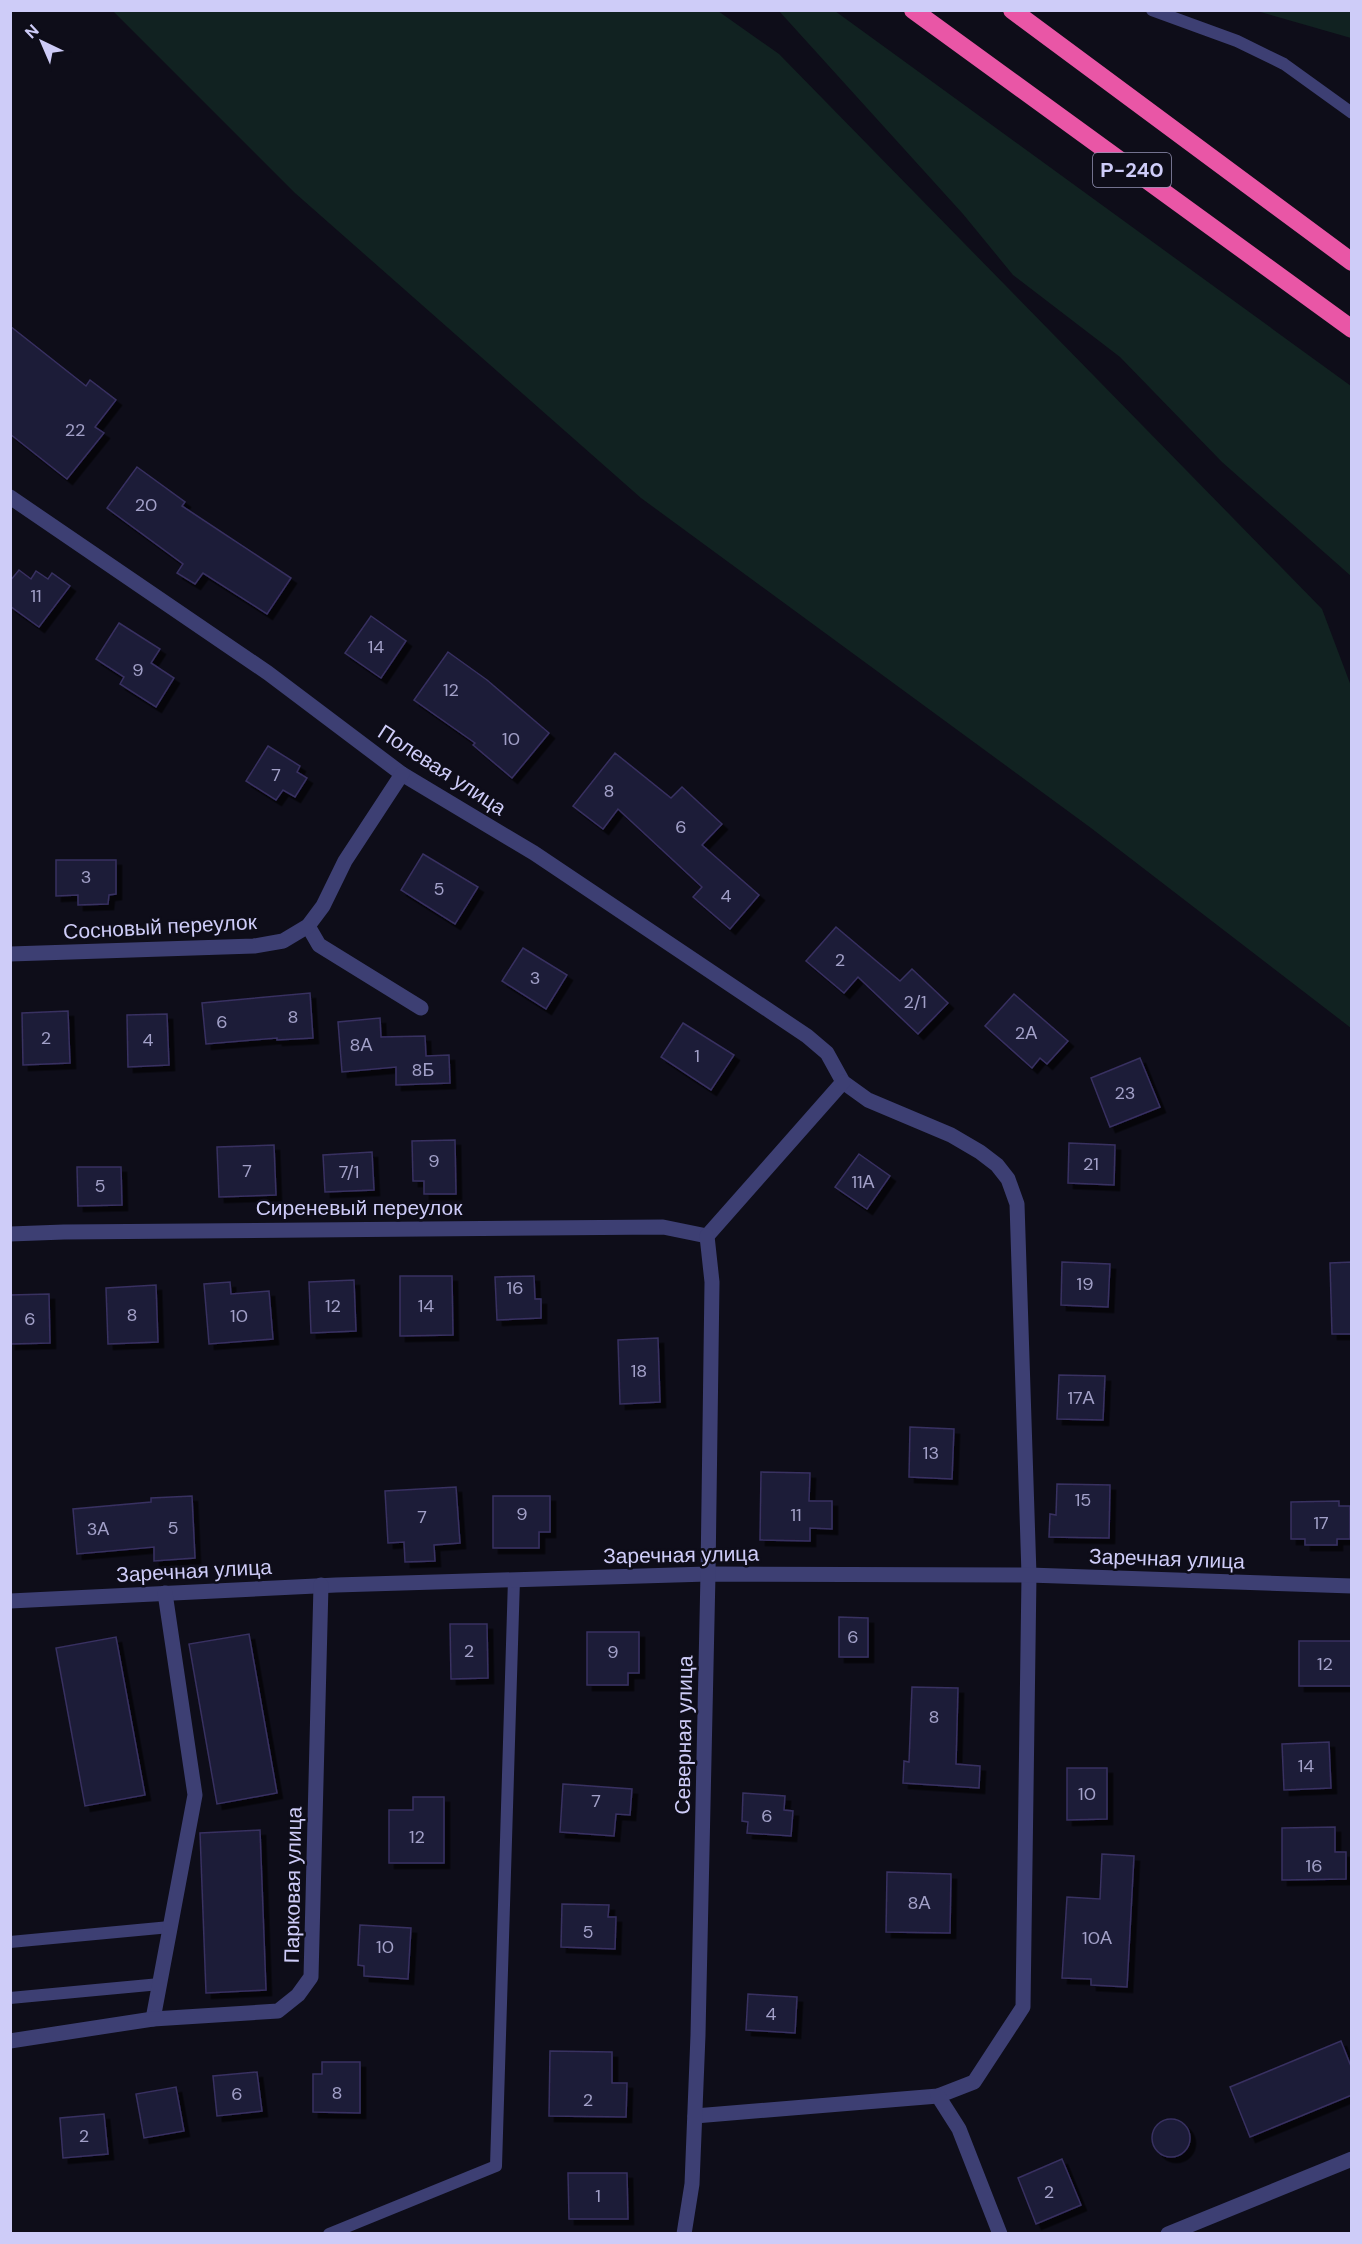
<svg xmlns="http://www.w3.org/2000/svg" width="1362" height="2244" font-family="'DM Sans',sans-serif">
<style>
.green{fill:#112221}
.building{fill:#1f1b38;stroke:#373061;stroke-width:1.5;filter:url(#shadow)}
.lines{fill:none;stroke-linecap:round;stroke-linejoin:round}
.lane{stroke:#3d3f73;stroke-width:12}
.street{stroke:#3d3f73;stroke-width:15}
.highway{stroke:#e956a6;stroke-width:18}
.labels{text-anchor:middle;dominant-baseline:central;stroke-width:5;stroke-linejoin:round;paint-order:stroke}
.number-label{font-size:18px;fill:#a2a0c8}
.shield{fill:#0e0d19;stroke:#9493b5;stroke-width:1.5}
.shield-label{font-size:20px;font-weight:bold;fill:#ceccf8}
.street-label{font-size:21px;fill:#ceccf8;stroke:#0e0d19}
</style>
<defs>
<filter id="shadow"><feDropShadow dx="5.5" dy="5.5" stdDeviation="0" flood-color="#0009"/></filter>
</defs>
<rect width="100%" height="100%" fill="#0e0d19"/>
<!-- green -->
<g class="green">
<path d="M 113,11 L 718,11 L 779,54 L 1322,609 L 1351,686 L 1351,1028 L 1091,828 L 641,498 L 295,193 Z"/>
<path d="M 779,11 L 835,11 L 1351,386 L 1351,576 L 1222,462 L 1120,357 L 1013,275 L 963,214 Z"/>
<path d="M 1257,11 L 1351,11 L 1351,38 Z"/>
</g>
<!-- building -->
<g class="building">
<path d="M 10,326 L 86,386 L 90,380 L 116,400 L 95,427 L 104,433 L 67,479 L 10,434 Z"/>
<path d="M 137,467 L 185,502 L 182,506 L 291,578 L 267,614 L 203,573 L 195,584 L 177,573 L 183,564 L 107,508 Z"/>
<path d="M 19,570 L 31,579 L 36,571 L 48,579 L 52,573 L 70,586 L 39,627 L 10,606 L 10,581 Z"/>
<path d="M 371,616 L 406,641 L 381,678 L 345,653 Z"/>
<path d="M 119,623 L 160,649 L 151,663 L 174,678 L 156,707 L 120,684 L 124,677 L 96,659 Z"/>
<path d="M 448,652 L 487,680 L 549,733 L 512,778 L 473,745 L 475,743 L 414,700 Z"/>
<path d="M 268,746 L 300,766 L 297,772 L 307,778 L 295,797 L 283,790 L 276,800 L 246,781 Z"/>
<path d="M 615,753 L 671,798 L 682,787 L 722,824 L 702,845 L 759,895 L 730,929 L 693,897 L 702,887 L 618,809 L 603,829 L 573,806 Z"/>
<path d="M 423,854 L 478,887 L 455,924 L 401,890 Z"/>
<path d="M 56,860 L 116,860 L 116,894 L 109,895 L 108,904 L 78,905 L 78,895 L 56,896 Z"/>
<path d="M 836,927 L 900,981 L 912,969 L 948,1003 L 918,1034 L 858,977 L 844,993 L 806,961 Z"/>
<path d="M 523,948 L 567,975 L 546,1009 L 502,981 Z"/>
<path d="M 310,993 L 313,1038 L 277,1040 L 277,1038 L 206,1044 L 202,1003 Z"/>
<path d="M 1014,994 L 1068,1041 L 1047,1064 L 1040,1058 L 1032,1068 L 985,1026 Z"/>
<path d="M 68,1011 L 70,1063 L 23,1065 L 22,1013 Z"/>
<path d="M 167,1014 L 169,1065 L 128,1067 L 127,1015 Z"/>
<path d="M 380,1018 L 381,1037 L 425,1036 L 426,1056 L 449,1055 L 450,1083 L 396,1085 L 396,1067 L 342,1072 L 338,1022 Z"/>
<path d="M 683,1023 L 734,1055 L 711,1090 L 661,1057 Z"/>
<path d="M 1140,1058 L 1160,1107 L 1110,1127 L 1091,1078 Z"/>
<path d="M 455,1140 L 456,1194 L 424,1194 L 424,1181 L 413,1181 L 412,1141 Z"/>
<path d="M 1069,1143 L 1115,1145 L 1114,1185 L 1068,1183 Z"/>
<path d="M 274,1145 L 276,1195 L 219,1197 L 217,1147 Z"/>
<path d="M 372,1152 L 374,1190 L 325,1192 L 323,1155 Z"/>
<path d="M 859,1154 L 890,1176 L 867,1209 L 835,1187 Z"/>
<path d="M 77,1167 L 121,1167 L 122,1205 L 78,1206 Z"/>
<path d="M 1062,1262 L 1110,1264 L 1108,1307 L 1061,1305 Z"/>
<path d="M 1352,1262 L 1352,1334 L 1332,1334 L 1330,1263 Z"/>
<path d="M 400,1276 L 452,1276 L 453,1335 L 400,1336 Z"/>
<path d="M 534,1276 L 535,1299 L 541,1299 L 541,1318 L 497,1320 L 495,1277 Z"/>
<path d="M 354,1280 L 356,1331 L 311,1333 L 309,1282 Z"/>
<path d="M 230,1282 L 231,1294 L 269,1291 L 273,1339 L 209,1344 L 204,1284 Z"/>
<path d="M 156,1285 L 158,1342 L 108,1344 L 106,1288 Z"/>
<path d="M 49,1294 L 50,1343 L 10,1344 L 10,1295 Z"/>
<path d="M 658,1338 L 660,1402 L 620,1404 L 618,1340 Z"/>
<path d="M 1059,1375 L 1105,1376 L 1103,1420 L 1057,1419 Z"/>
<path d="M 910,1427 L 954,1429 L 952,1479 L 909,1477 Z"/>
<path d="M 761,1472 L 810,1473 L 809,1501 L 832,1501 L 832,1529 L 810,1528 L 810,1541 L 760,1540 Z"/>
<path d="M 1057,1484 L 1110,1485 L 1109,1538 L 1049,1537 L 1050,1514 L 1056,1515 Z"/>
<path d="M 456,1487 L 460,1543 L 434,1545 L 435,1561 L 405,1562 L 404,1542 L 388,1543 L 385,1491 Z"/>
<path d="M 192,1496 L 195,1558 L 154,1561 L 154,1547 L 77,1554 L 73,1509 L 151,1502 L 151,1498 Z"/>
<path d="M 493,1496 L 550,1496 L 550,1532 L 539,1532 L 539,1548 L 493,1548 Z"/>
<path d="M 1339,1501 L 1339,1506 L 1350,1506 L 1350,1539 L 1337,1539 L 1337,1545 L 1305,1545 L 1305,1539 L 1291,1539 L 1291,1502 Z"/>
<path d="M 839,1617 L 868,1618 L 868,1657 L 839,1657 Z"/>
<path d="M 450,1624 L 487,1624 L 488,1678 L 451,1679 Z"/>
<path d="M 587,1632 L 639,1632 L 639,1673 L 628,1673 L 628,1685 L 587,1685 Z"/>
<path d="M 249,1634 L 277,1793 L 217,1804 L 189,1644 Z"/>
<path d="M 116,1637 L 145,1795 L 85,1806 L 56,1648 Z"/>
<rect x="1299" y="1641" width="53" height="45"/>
<path d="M 912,1687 L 958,1688 L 956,1764 L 980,1766 L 979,1788 L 903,1783 L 904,1761 L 909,1762 Z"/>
<path d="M 1329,1742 L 1331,1788 L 1284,1790 L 1282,1744 Z"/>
<path d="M 1067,1768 L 1107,1768 L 1107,1819 L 1067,1820 Z"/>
<path d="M 563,1784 L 632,1789 L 630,1815 L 616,1814 L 614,1836 L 560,1832 Z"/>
<path d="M 743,1793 L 785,1796 L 784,1810 L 793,1811 L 791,1836 L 747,1833 L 748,1822 L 742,1821 Z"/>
<path d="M 413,1797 L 444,1797 L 444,1863 L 389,1863 L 389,1810 L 413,1810 Z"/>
<path d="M 1335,1827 L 1335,1852 L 1346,1852 L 1346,1879 L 1282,1880 L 1282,1828 Z"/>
<path d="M 260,1830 L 266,1990 L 206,1993 L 200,1833 Z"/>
<path d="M 1102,1854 L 1134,1856 L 1127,1987 L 1091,1985 L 1091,1979 L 1062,1978 L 1067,1897 L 1100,1899 Z"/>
<path d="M 887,1872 L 951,1874 L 950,1933 L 886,1932 Z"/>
<path d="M 562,1904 L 609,1905 L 608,1917 L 616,1917 L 615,1949 L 561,1947 Z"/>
<path d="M 360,1925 L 411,1928 L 408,1979 L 364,1976 L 364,1966 L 358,1965 Z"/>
<path d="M 748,1994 L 797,1997 L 795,2033 L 746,2030 Z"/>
<path d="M 1341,2041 L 1352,2069 L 1352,2095 L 1250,2137 L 1230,2087 Z"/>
<path d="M 550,2051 L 612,2052 L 612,2083 L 627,2083 L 626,2117 L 549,2116 Z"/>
<path d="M 322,2062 L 360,2062 L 360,2113 L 313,2112 L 313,2074 L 322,2074 Z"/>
<path d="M 257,2072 L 262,2111 L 217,2116 L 213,2076 Z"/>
<path d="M 176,2087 L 184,2131 L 144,2138 L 136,2094 Z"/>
<path d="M 104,2114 L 108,2154 L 63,2158 L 60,2118 Z"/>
<circle cx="1171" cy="2138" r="19"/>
<path d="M 1062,2159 L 1081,2205 L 1036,2224 L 1018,2178 Z"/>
<path d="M 568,2173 L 627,2173 L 628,2219 L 569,2219 Z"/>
</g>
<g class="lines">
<!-- lane -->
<g class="lane">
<path d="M 1152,10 L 1237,41 L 1284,64 L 1352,113"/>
<path d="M 10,1942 L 170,1927"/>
<path d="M 10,1998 L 160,1984"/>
<path d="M 329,2234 L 496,2166 L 514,1579"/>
</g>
<!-- street -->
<g class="street">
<path d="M 10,497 L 268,673 L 402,774 L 534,853 L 807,1036 L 827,1053 L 843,1082 L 868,1100 L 951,1135 L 980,1152 L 997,1165 L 1008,1179 L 1017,1204 L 1029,1575 L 1023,2007 L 974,2082 L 938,2096 L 695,2116"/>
<path d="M 308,926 L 319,945 L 421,1008"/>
<path d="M 10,954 L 254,946 L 283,941 L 308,926 L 323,906 L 345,861 L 402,774"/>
<path d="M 10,1234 L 64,1232 L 663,1227 L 707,1236"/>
<path d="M 707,1236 L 843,1082"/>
<path d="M 10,1601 L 336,1585 L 708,1574 L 1029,1575 L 1352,1586"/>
<path d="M 153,2019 L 195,1795 L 165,1593"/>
<path d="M 10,2041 L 153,2019 L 278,2011 L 298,1995 L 311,1977 L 321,1585"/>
<path d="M 938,2096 L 959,2129 L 1000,2234"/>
<path d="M 684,2234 L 692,2184 L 698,2035 L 708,1574 L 712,1282 L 707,1236"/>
<path d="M 1168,2234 L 1352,2159"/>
</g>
<!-- highway -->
<g class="highway">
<path d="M 913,10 L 1352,329"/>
<path d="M 1012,10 L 1352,262"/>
</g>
</g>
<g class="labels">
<!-- number labels -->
<g class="number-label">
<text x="75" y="430">22</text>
<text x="146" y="505">20</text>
<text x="36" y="596">11</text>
<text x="376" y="647">14</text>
<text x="138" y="670">9</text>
<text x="451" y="690">12</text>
<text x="511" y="739">10</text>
<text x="276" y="775">7</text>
<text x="609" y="791">8</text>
<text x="681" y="827">6</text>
<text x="86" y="877">3</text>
<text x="439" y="889">5</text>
<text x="726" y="896">4</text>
<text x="840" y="960">2</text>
<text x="535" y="978">3</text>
<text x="915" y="1002">2/1</text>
<text x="293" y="1017">8</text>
<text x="222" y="1022">6</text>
<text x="1026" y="1033">2А</text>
<text x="46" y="1038">2</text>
<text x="148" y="1040">4</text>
<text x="361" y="1045">8А</text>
<text x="697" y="1056">1</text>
<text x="423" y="1070">8Б</text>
<text x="1125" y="1093">23</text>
<text x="434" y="1161">9</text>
<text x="1091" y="1164">21</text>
<text x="247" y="1171">7</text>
<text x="349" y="1172">7/1</text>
<text x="863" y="1182">11А</text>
<text x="100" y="1186">5</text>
<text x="1085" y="1284">19</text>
<text x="515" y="1288">16</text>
<text x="333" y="1306">12</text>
<text x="426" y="1306">14</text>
<text x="132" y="1315">8</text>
<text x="239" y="1316">10</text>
<text x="30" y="1319">6</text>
<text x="639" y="1371">18</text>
<text x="1081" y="1398">17А</text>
<text x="931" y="1453">13</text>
<text x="1083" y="1500">15</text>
<text x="522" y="1514">9</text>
<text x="796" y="1515">11</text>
<text x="422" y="1517">7</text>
<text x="1321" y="1523">17</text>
<text x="173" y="1528">5</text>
<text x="98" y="1529">3А</text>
<text x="853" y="1637">6</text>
<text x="469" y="1651">2</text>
<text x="613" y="1652">9</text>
<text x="1325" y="1664">12</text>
<text x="934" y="1717">8</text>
<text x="1306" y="1766">14</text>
<text x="1087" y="1794">10</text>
<text x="596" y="1801">7</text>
<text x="767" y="1816">6</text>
<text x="417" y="1837">12</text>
<text x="1314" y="1866">16</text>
<text x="919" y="1903">8А</text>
<text x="588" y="1932">5</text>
<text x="1097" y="1938">10А</text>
<text x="385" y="1947">10</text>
<text x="771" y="2014">4</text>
<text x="337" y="2093">8</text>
<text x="237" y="2094">6</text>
<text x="588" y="2100">2</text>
<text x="84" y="2136">2</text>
<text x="1049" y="2192">2</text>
<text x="598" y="2196">1</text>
</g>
<!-- shield labels -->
<rect class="shield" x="1093" y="153" width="78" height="34" rx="4.5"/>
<g class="shield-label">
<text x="1132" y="170">Р-240</text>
</g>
<!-- street labels -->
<g class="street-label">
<text transform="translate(442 770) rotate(33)">Полевая улица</text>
<text transform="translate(160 927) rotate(-3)">Сосновый переулок</text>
<text x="359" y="1208">Сиреневый переулок</text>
<text transform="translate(681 1555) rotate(-1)">Заречная улица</text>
<text transform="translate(1167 1559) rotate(2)">Заречная улица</text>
<text transform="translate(194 1571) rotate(-3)">Заречная улица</text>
<text transform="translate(684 1735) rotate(-89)">Северная улица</text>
<text transform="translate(293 1885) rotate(-89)">Парковая улица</text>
</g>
</g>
<!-- border -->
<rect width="1362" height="2244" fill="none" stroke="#ceccf8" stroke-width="24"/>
<!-- north arrow -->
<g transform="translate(42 42) rotate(316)" stroke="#0e0d19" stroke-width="4.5" paint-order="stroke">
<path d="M0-4.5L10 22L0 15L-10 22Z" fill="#ceccf8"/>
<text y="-9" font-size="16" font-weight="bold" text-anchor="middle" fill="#ceccf8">N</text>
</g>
</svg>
